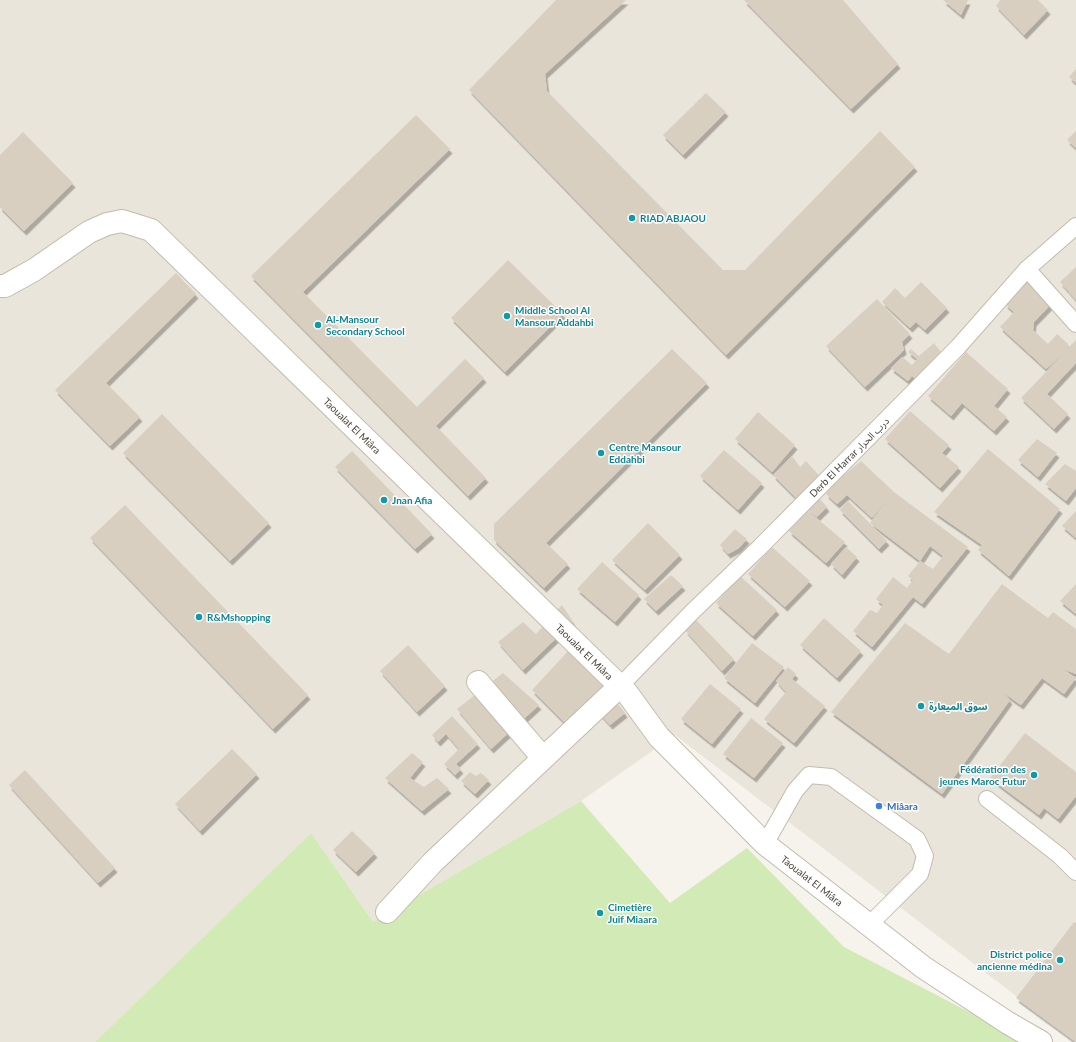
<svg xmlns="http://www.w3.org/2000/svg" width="1076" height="1042" font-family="Lato,'Noto Sans Arabic',sans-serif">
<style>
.residential{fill:#eae5da}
.green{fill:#d2eab5}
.building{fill:#d8cfc1;filter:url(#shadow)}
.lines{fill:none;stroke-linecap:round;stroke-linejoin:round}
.service-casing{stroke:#c2bbae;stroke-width:18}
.minor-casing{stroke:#c2bbae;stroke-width:24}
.service{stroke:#fff;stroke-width:16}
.minor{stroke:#fff;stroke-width:22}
.culture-dot{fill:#0f9aa8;stroke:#fff;stroke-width:1.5}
.shop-dot{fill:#3f7fe0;stroke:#fff;stroke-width:1.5}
.labels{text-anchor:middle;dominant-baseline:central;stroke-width:3;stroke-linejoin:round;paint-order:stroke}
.culture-label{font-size:10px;font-weight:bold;fill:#0d838f;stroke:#fff;text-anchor:start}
.street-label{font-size:10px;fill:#4b4439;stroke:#fff}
.shop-label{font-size:10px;font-weight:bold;fill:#366cbe;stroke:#fff;text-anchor:start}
</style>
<defs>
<filter id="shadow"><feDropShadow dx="2.5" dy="4.5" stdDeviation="0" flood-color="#0004"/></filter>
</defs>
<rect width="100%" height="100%" fill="#f6f3ec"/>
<!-- residential -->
<path class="residential" d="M 0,0 L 1076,0 L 1076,1042 L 675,735 L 581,801 L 373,922 L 311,833 L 95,1042 L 0,1042 Z"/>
<!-- green -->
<path class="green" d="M 581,801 L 670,903 L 747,848 L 844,947 L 1027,1042 L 95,1042 L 311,833 L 373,922 Z"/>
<!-- building -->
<g class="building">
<path d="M 556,0 L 626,0 L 545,74 L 547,91 L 723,270 L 745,270 L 880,131 L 915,167 L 726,355 L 469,90 Z"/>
<path d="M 744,0 L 843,0 L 898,64 L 851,109 Z"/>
<path d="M 943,0 L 968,0 L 961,15 Z"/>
<path d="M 1000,0 L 1038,0 L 1048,10 L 1024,35 L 996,6 Z"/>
<path d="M 1076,69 L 1076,83 L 1069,77 Z"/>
<path d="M 706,93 L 726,112 L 683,155 L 663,135 Z"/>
<path d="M 416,115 L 450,149 L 303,292 L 417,407 L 465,359 L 484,378 L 436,426 L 486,478 L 468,496 L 251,276 Z"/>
<path d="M 1076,131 L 1076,148 L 1067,140 Z"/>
<path d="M 23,132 L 73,183 L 24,231 L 0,207 L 0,155 Z"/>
<path d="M 508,260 L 563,314 L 505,372 L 451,318 Z"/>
<path d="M 1076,267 L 1076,300 L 1060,282 Z"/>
<path d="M 176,273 L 196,294 L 106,383 L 140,417 L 110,446 L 55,390 Z"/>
<path d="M 1030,277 L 1055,300 L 1034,322 L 1033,330 L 1048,344 L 1057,334 L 1068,344 L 1067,349 L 1076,340 L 1076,363 L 1047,394 L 1068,414 L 1054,429 L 1021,398 L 1064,353 L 1046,369 L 1000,327 L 1014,312 L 1005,304 Z"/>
<path d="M 921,282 L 947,308 L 925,330 L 916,322 L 910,328 L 882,302 L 895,288 L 905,298 Z"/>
<path d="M 877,299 L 910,334 L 902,342 L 904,350 L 865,387 L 826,346 Z"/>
<path d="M 934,343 L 944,356 L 919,382 L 912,376 L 908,381 L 891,368 L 902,357 L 912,365 L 917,359 L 908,352 L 911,349 L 919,356 Z"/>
<path d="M 672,349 L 707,383 L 546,543 L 568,564 L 544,588 L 494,540 L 494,524 Z"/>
<path d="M 966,352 L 1008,389 L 994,406 L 1007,417 L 994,431 L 962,403 L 951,416 L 928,396 Z"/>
<path d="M 910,411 L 949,445 L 942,453 L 959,467 L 940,488 L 885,439 Z"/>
<path d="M 758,412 L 795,445 L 772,472 L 735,439 Z"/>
<path d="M 162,414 L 269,523 L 230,561 L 123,453 Z"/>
<path d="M 1037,439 L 1057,453 L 1038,477 L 1018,460 Z"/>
<path d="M 988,449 L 1060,509 L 1009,576 L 978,550 L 982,545 L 934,512 Z"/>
<path d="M 724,450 L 762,483 L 738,510 L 700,476 Z"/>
<path d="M 352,451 L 432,534 L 415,549 L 335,467 Z"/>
<path d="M 792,456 L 800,467 L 806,461 L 822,479 L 799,501 L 773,475 Z"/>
<path d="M 861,461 L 894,492 L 968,547 L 922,604 L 913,597 L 872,647 L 853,631 L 870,610 L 877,613 L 883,605 L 876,599 L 893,577 L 907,588 L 913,580 L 908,576 L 920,561 L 933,569 L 943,556 L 930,546 L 920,561 L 870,523 L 888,499 L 872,518 L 847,495 L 837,504 L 826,494 L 834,483 Z"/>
<path d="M 1065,464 L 1076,471 L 1076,488 L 1066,501 L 1045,484 Z"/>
<path d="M 817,496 L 827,507 L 817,517 L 807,510 Z"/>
<path d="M 848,501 L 887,541 L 879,549 L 840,510 Z"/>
<path d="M 125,505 L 308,695 L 273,729 L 90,538 Z"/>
<path d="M 807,510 L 845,542 L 826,563 L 789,531 Z"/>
<path d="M 1076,511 L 1076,538 L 1062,526 Z"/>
<path d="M 648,523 L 680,555 L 645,590 L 612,560 Z"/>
<path d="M 735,529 L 747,539 L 739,548 L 728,554 L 720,545 Z"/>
<path d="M 772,547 L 810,581 L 785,607 L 748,574 Z"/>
<path d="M 846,547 L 857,557 L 842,575 L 831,564 Z"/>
<path d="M 602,562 L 639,595 L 615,622 L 577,589 Z"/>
<path d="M 671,575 L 683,586 L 656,611 L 644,599 Z"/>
<path d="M 740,576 L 777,610 L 753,636 L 716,603 Z"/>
<path d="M 1002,584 L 1048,618 L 1053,612 L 1076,629 L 1076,674 L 1063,669 L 1076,678 L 1064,694 L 1042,678 L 1021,705 L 1004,693 L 1010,700 L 942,794 L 831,712 L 905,623 L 949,654 Z"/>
<path d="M 1076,584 L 1076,614 L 1060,601 Z"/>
<path d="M 562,605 L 573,622 L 523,670 L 498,642 L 523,622 L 536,634 Z"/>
<path d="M 824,618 L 861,651 L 837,678 L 800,645 Z"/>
<path d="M 696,620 L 734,659 L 722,671 L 685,630 Z"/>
<path d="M 584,634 L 621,681 L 567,725 L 532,690 Z"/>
<path d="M 752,643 L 784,667 L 755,703 L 724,678 Z"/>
<path d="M 408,645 L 445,686 L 417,712 L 380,671 Z"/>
<path d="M 788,667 L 796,674 L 792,679 L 825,706 L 794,743 L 764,719 L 786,692 L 776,681 Z"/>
<path d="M 503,673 L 539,705 L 491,749 L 457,709 Z"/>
<path d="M 710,684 L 741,709 L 712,744 L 681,719 Z"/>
<path d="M 615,700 L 625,713 L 610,725 L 599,713 Z"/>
<path d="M 452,716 L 478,744 L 456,764 L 461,769 L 455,775 L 444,764 L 459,749 L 446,734 L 438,742 L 432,735 Z"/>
<path d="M 751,718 L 783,743 L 754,778 L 723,754 Z"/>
<path d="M 1025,733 L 1076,772 L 1076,796 L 1058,819 L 1044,808 L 1039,815 L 990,778 Z"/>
<path d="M 232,749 L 257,774 L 200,831 L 175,804 Z"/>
<path d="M 412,753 L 423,762 L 410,778 L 424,787 L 437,778 L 449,789 L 422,811 L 385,778 Z"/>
<path d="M 25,770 L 115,868 L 98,883 L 9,785 Z"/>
<path d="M 470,772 L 476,776 L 481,773 L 489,780 L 475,794 L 461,781 Z"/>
<path d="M 352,831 L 375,853 L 356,872 L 333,850 Z"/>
<path d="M 1074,922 L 1076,923 L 1076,1042 L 1016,998 Z"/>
</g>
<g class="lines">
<!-- service casing -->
<g class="service-casing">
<g id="service">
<path d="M 1027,269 L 1076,324"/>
<path d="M 620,686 L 693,611 L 760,547 L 958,347 L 1027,269 L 1076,226"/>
<path d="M 987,799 L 1060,856 L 1076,872"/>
<path d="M 765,844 L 795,791 L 809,775 L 831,777 L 917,839 L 925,856 L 920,874 L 869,925"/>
</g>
</g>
<!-- minor casing -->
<g class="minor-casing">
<g id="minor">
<path id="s1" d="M 0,286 L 5,286 L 34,270 L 89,232 L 107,224 L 122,221 L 151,230 L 627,693 L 659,737 L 765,844 L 923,967 L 1008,1023 L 1041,1042"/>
<path d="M 478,682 L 543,758"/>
<path d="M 387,912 L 433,862 L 620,686"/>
</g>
</g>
<!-- service -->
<use href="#service" class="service"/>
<!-- minor -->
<use href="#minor" class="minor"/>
</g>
<!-- markers -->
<g class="culture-dot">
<circle cx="632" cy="218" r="4"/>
<circle cx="507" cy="316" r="4"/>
<circle cx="318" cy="325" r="4"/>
<circle cx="601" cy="453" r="4"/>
<circle cx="384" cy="500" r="4"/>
<circle cx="199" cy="617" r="4"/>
<circle cx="921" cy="706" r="4"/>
<circle cx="1034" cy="775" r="4"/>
<circle cx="600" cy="913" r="4"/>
<circle cx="1060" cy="960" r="4"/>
</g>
<circle class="shop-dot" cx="879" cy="806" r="4"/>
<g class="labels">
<!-- culture labels -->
<g class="culture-label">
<text x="640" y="218">RIAD ABJAOU</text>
<text x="515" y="310">Middle School Al<tspan x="515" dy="12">Mansour Addahbi</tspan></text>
<text x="326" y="319">Al-Mansour<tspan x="326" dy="12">Secondary School</tspan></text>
<text x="609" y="447">Centre Mansour<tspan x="609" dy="12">Eddahbi</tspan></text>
<text x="392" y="500">Jnan Afia</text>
<text x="207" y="617">R&amp;Mshopping</text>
<text x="929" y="706">سوق الميعارة</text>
<text x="1026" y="769" text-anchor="end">Fédération des<tspan x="1026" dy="12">jeunes Maroc Futur</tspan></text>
<text x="608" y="907">Cimetière<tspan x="608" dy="12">Juif Miaara</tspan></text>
<text x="1052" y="954" text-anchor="end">District police<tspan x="1052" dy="12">ancienne médina</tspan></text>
</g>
<!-- street labels -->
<g class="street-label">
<text stroke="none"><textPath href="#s1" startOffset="451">Taoualat El Miâra</textPath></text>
<text transform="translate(849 457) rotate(-45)">Derb El Harrar درب الحرار</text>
<text stroke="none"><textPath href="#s1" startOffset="775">Taoualat El Miâra</textPath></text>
<text stroke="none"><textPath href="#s1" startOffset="1099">Taoualat El Miâra</textPath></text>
</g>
<!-- shop labels -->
<g class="shop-label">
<text x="887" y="806">Miâara</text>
</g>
</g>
</svg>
